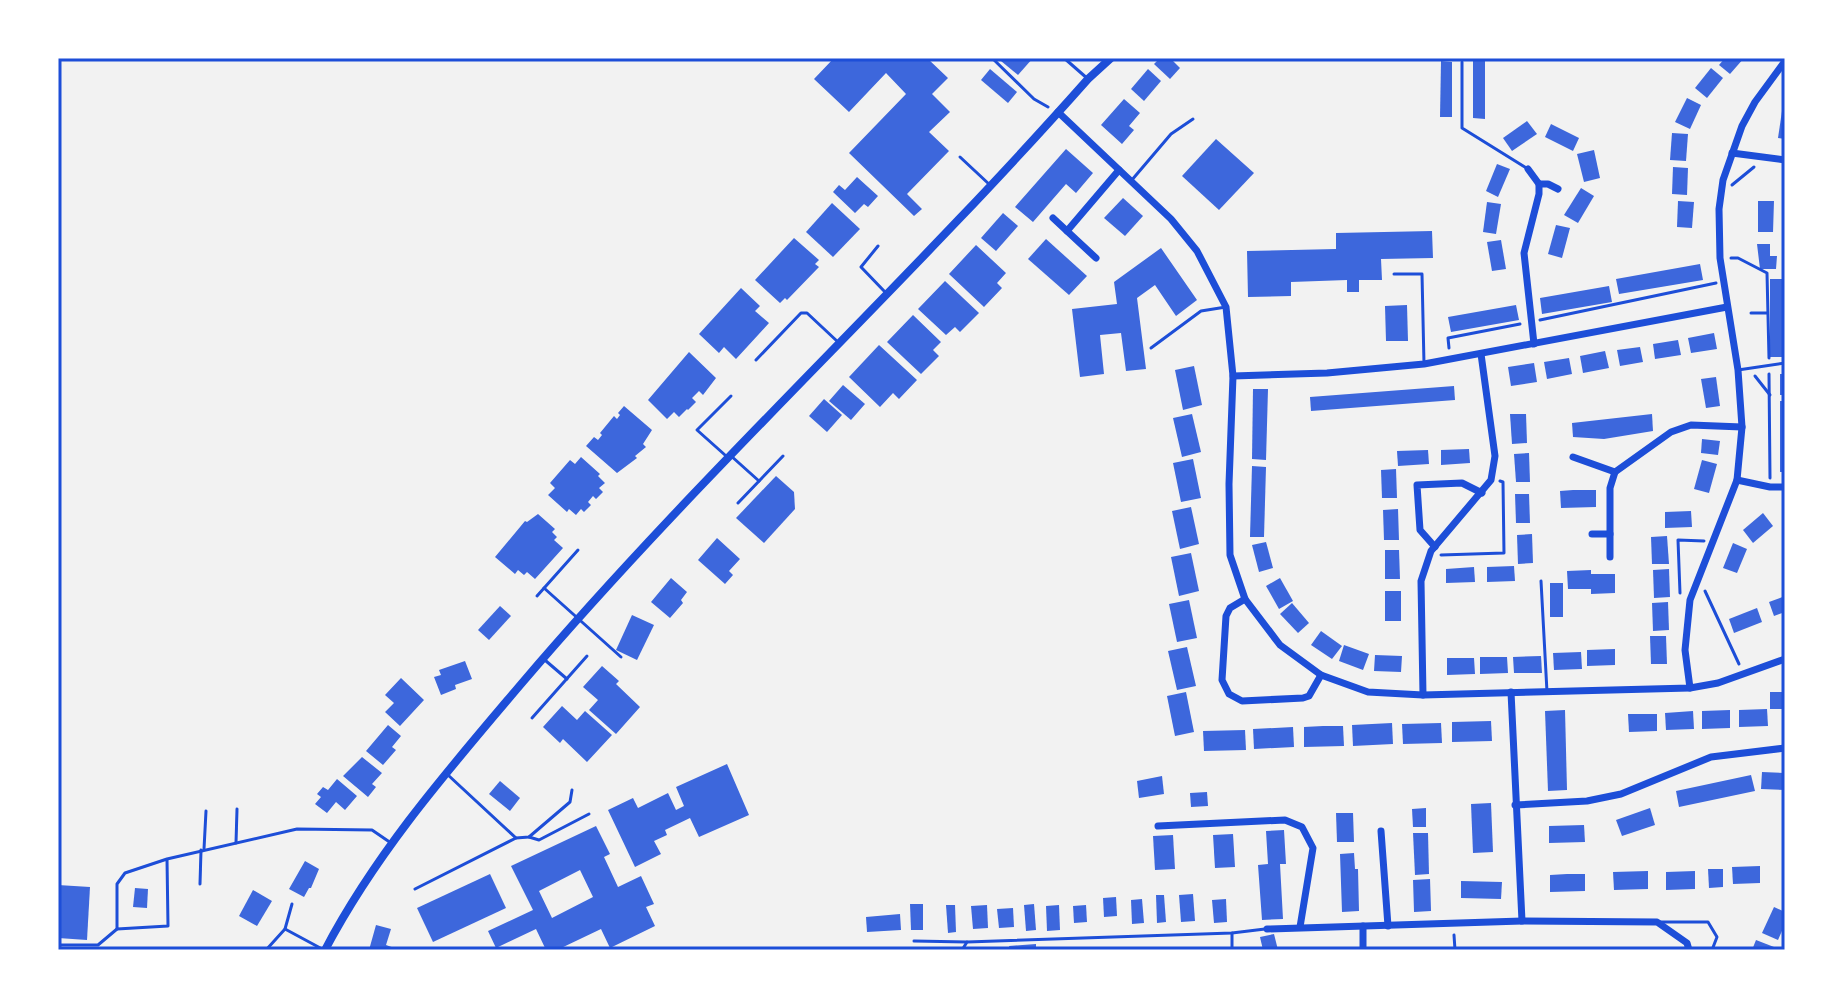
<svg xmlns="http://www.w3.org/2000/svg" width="1843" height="1008" font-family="Arial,sans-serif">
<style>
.building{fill:#3d67dc;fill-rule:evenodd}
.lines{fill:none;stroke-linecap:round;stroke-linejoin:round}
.path{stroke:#1d4ed8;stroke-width:3}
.service{stroke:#1d4ed8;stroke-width:3}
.minor{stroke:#1d4ed8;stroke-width:7}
.tertiary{stroke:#1d4ed8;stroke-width:8}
.neatline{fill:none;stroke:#1d4ed8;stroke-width:3}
</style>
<rect width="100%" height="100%" fill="#f2f2f2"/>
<!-- building -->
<g class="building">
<path d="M 834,58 L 927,58 L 948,78 L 932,94 L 950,112 L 929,132 L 949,151 L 907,194 L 922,209 L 914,216 L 849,153 L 906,94 L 886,73 L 849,112 L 814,79 Z"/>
<path d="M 1003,58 L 1033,58 L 1018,75 L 1001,61 Z"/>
<path d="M 1160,58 L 1170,58 L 1180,68 L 1170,79 L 1154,64 Z"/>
<path d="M 1725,58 L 1744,58 L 1730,74 L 1719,65 Z"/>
<path d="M 1473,59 L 1485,59 L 1485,119 L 1473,118 Z"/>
<path d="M 1441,61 L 1452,62 L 1452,117 L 1440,117 Z"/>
<path d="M 1711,68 L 1723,78 L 1707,98 L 1695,88 Z"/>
<path d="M 990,69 L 1017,92 L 1008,103 L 981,80 Z"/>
<path d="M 1148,69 L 1161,81 L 1144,101 L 1131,89 Z"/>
<path d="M 1687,98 L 1701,105 L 1690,129 L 1675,122 Z"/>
<path d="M 1124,99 L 1140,113 L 1129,126 L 1134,130 L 1122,144 L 1101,125 Z"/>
<path d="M 1782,111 L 1785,111 L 1785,139 L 1778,138 Z"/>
<path d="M 1527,121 L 1537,134 L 1512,151 L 1503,138 Z"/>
<path d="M 1551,124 L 1579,138 L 1573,151 L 1545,137 Z"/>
<path d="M 1672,133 L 1688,134 L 1686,161 L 1670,160 Z"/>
<path d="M 1216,139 L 1254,173 L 1219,210 L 1182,176 Z"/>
<path d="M 1066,149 L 1093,173 L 1076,193 L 1066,184 L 1033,222 L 1015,207 Z"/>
<path d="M 1594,150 L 1600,178 L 1584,182 L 1577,154 Z"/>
<path d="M 1497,164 L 1510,169 L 1498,197 L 1486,191 Z"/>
<path d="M 1673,167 L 1688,168 L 1687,195 L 1672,194 Z"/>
<path d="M 857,177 L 878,196 L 868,207 L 864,204 L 855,213 L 833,192 L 839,185 L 845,190 Z"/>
<path d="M 1581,188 L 1594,196 L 1578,223 L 1564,215 Z"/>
<path d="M 1123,198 L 1143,216 L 1125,236 L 1104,218 Z"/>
<path d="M 1678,201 L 1694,202 L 1692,228 L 1677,227 Z"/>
<path d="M 1758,201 L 1774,201 L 1773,232 L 1758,232 Z"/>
<path d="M 1487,202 L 1501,204 L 1496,234 L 1483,232 Z"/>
<path d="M 832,203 L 860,229 L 833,257 L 806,232 Z"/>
<path d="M 1003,213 L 1018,226 L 996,251 L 981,238 Z"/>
<path d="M 1556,225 L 1570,228 L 1562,258 L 1548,254 Z"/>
<path d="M 1432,231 L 1433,258 L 1381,259 L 1382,280 L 1359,280 L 1359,292 L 1347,292 L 1347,280 L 1291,282 L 1291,296 L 1248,297 L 1247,251 L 1336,249 L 1336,233 Z"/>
<path d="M 794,238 L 819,260 L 815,264 L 819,267 L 787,300 L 785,298 L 780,303 L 755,280 Z"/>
<path d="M 1046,239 L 1087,276 L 1069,295 L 1028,259 Z"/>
<path d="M 1501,240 L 1506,269 L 1492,271 L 1487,242 Z"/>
<path d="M 1757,244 L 1770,244 L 1770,256 L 1777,256 L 1776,269 L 1760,269 Z"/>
<path d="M 976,245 L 1006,273 L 997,283 L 1002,288 L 984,307 L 949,274 Z"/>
<path d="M 1161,248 L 1197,300 L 1176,316 L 1155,285 L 1137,298 L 1146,369 L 1126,371 L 1121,333 L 1100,335 L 1104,374 L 1080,377 L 1072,309 L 1117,304 L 1114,282 Z"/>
<path d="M 1700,264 L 1703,280 L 1619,294 L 1616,279 Z"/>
<rect x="1770" y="279" width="15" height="78"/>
<path d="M 945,281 L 979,313 L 960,332 L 955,327 L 946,335 L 918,309 Z"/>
<path d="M 1609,286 L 1612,302 L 1542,314 L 1540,298 Z"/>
<path d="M 741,288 L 760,306 L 755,311 L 769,323 L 736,359 L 724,347 L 719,353 L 699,334 Z"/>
<path d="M 1407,305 L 1408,341 L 1386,341 L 1385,306 Z"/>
<path d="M 1516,305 L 1519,320 L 1451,332 L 1448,317 Z"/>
<path d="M 913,315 L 941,342 L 933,350 L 939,356 L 921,374 L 887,342 Z"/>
<path d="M 1714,333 L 1717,349 L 1691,353 L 1688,338 Z"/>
<path d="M 1678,340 L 1681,355 L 1655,359 L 1653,344 Z"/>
<path d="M 879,345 L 917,380 L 899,399 L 893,393 L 880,407 L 849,377 Z"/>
<path d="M 1640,347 L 1643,362 L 1620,366 L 1617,350 Z"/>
<path d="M 1605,351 L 1609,368 L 1583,373 L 1580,356 Z"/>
<path d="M 689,352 L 716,378 L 703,395 L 699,391 L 692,398 L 696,402 L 688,410 L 687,409 L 679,417 L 674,412 L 667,419 L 648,400 Z"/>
<path d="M 1569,358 L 1572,374 L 1547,379 L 1544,362 Z"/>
<path d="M 1534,363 L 1537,382 L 1511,386 L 1508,367 Z"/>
<path d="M 1194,366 L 1202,405 L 1183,410 L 1175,370 Z"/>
<rect x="1780" y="374" width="5" height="21"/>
<path d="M 1716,377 L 1720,406 L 1706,408 L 1701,379 Z"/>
<path d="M 843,385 L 865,404 L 851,420 L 829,401 Z"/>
<path d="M 1454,386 L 1455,400 L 1311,411 L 1310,397 Z"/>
<path d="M 1253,389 L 1268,389 L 1266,460 L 1252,459 Z"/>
<path d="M 824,399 L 842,415 L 827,432 L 809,416 Z"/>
<rect x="1780" y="401" width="5" height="71"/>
<path d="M 624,406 L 652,430 L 643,444 L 646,447 L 635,456 L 637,458 L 617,473 L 586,446 L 594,437 L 598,440 L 602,435 L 600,433 L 614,416 L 617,419 L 620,415 L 618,413 Z"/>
<path d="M 1192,414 L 1201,452 L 1182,457 L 1173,418 Z"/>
<path d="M 1510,414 L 1526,414 L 1527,443 L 1512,444 Z"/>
<path d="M 1652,414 L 1653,431 L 1604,439 L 1573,437 L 1572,423 Z"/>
<path d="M 1702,439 L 1720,441 L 1718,455 L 1701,453 Z"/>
<path d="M 1469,449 L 1470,463 L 1441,465 L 1441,450 Z"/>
<path d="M 1428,450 L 1429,464 L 1398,466 L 1397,451 Z"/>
<path d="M 1529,453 L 1530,482 L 1516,482 L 1514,454 Z"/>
<path d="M 581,457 L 600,474 L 598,476 L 605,483 L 599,488 L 603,492 L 596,499 L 593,496 L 588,502 L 591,505 L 584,512 L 581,509 L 576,515 L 569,509 L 567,512 L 548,495 L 555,488 L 550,483 L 570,460 L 575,464 Z"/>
<path d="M 1193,459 L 1201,498 L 1181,502 L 1173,463 Z"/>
<path d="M 1702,460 L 1717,464 L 1709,493 L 1694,489 Z"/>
<path d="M 1252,466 L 1266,467 L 1264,537 L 1250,537 Z"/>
<path d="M 1396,469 L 1397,498 L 1382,498 L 1381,470 Z"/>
<path d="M 776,476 L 794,492 L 795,509 L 764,543 L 736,518 Z"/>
<path d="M 1573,490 L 1596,490 L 1596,507 L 1561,508 L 1560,491 Z"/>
<path d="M 1515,494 L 1529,494 L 1530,523 L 1516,523 Z"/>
<path d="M 1191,507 L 1199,544 L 1180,549 L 1172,511 Z"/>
<path d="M 1398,509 L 1399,540 L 1384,540 L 1383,510 Z"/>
<path d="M 1691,511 L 1692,527 L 1665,528 L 1665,512 Z"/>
<path d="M 1763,513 L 1773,526 L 1753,543 L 1743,530 Z"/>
<path d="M 538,514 L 555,529 L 552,532 L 557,537 L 554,540 L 563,548 L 535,579 L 527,572 L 524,575 L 518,570 L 515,574 L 495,557 L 525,521 L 527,522 Z"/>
<path d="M 1532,534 L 1533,563 L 1518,564 L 1517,535 Z"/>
<path d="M 1667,536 L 1669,564 L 1652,564 L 1651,537 Z"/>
<path d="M 717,538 L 740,559 L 729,571 L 733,575 L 725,584 L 698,560 Z"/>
<path d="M 1266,542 L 1273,568 L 1259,572 L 1252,545 Z"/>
<path d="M 1733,543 L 1747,549 L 1737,573 L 1723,568 Z"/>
<path d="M 1385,550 L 1399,550 L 1400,579 L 1385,579 Z"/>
<path d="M 1191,553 L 1199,591 L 1179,596 L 1171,557 Z"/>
<path d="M 1514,566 L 1515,581 L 1487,582 L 1487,567 Z"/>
<path d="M 1474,567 L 1475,582 L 1446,583 L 1446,569 Z"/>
<path d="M 1669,569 L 1670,597 L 1654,598 L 1653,570 Z"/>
<path d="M 1591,570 L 1591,574 L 1615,574 L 1615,593 L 1591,594 L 1591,589 L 1568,589 L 1567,571 Z"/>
<path d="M 671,578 L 687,592 L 681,600 L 683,603 L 670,618 L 651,602 Z"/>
<path d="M 1280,578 L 1293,601 L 1279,609 L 1266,586 Z"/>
<rect x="1550" y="583" width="13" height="34"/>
<rect x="1385" y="591" width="16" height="30"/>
<path d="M 1785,596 L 1785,612 L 1774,616 L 1769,602 Z"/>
<path d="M 1189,600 L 1197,638 L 1177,642 L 1169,604 Z"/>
<path d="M 1668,602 L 1669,630 L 1653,631 L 1652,603 Z"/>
<path d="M 1292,603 L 1309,623 L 1298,633 L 1280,614 Z"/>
<path d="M 500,606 L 511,616 L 489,640 L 478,630 Z"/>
<path d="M 1757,608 L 1762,622 L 1734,633 L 1729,619 Z"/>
<path d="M 632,615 L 654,625 L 637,660 L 616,650 Z"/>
<path d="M 1321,631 L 1342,646 L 1332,659 L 1311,645 Z"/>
<path d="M 1650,636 L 1666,636 L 1667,664 L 1651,664 Z"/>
<path d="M 1344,645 L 1369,654 L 1363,670 L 1339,661 Z"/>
<path d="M 1187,647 L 1196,686 L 1177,690 L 1168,651 Z"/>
<path d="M 1615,649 L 1615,665 L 1587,666 L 1587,650 Z"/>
<path d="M 1581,652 L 1582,669 L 1554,670 L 1553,653 Z"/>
<path d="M 1375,655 L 1402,656 L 1401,672 L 1374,671 Z"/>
<path d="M 1541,656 L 1542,673 L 1514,673 L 1513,657 Z"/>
<path d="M 1480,657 L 1507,657 L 1508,673 L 1480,674 Z"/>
<path d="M 1447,658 L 1474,658 L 1475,674 L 1447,675 Z"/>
<path d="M 465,661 L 472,679 L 455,685 L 456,689 L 441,695 L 434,677 L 441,675 L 439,670 Z"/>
<path d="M 602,666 L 619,681 L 616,684 L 640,707 L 616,734 L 589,710 L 598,700 L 583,687 Z"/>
<path d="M 401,678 L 424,700 L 400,726 L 385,712 L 394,703 L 385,695 Z"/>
<path d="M 1186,692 L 1194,732 L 1175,736 L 1167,696 Z"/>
<rect x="1770" y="692" width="15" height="17"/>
<path d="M 562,706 L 577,720 L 585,711 L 612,735 L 587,762 L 563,739 L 560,743 L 543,727 Z"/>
<path d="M 1767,709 L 1768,726 L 1739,727 L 1739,710 Z"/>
<path d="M 1565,710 L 1567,790 L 1548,791 L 1545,711 Z"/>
<path d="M 1730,710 L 1730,728 L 1702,729 L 1702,711 Z"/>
<path d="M 1693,711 L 1694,729 L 1666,730 L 1665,713 Z"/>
<path d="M 1628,714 L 1657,714 L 1657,731 L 1629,732 Z"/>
<path d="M 1491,721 L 1492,741 L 1452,742 L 1452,722 Z"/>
<path d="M 1392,723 L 1393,744 L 1353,746 L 1352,725 Z"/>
<path d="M 1441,723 L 1442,743 L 1403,744 L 1402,724 Z"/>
<path d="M 388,725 L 401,736 L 392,747 L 396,750 L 383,765 L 366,751 Z"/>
<path d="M 1323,726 L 1343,726 L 1344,746 L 1304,747 L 1304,727 Z"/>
<path d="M 1293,727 L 1294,747 L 1254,749 L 1253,729 Z"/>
<path d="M 1245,730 L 1246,750 L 1204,751 L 1203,731 Z"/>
<path d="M 362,757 L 382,773 L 372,784 L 376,787 L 368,797 L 343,776 Z"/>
<path d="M 727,764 L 749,815 L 699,837 L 690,818 L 665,830 L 667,835 L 654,841 L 661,854 L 635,867 L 608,810 L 633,798 L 638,808 L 668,793 L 676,810 L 684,806 L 676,787 Z"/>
<path d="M 1762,772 L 1785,773 L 1785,790 L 1761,789 Z"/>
<path d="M 1751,775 L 1755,791 L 1679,807 L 1676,791 Z"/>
<path d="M 1162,776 L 1164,794 L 1139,798 L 1137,781 Z"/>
<path d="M 337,779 L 357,796 L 345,810 L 336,802 L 327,813 L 315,804 L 321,797 L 317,794 L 323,787 L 328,790 Z"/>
<path d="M 500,781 L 520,798 L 510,811 L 489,794 Z"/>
<path d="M 1207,792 L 1208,806 L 1191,807 L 1190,793 Z"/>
<path d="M 1491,803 L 1493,852 L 1473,853 L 1471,804 Z"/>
<path d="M 1426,808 L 1426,827 L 1413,827 L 1412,809 Z"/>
<path d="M 1650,808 L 1655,825 L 1622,836 L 1616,820 Z"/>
<path d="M 1336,813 L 1353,813 L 1354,842 L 1337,842 Z"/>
<path d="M 1584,825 L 1585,842 L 1549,843 L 1549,826 Z"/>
<path d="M 596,826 L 610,854 L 604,857 L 618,887 L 641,876 L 654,904 L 646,907 L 655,926 L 610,948 L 601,929 L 557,950 L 552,947 L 546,950 L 536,929 L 496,948 L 488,931 L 533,910 L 511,866 ZM 580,870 L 593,897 L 552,918 L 539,891 Z"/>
<path d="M 1284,830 L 1286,864 L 1280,864 L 1283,919 L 1262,920 L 1258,865 L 1268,864 L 1266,831 Z"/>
<path d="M 1413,833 L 1428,833 L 1429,874 L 1415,875 Z"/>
<path d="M 1233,834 L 1235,867 L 1215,868 L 1213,835 Z"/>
<path d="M 1173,835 L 1175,869 L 1155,870 L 1153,836 Z"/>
<path d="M 1354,853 L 1355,869 L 1358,869 L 1359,911 L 1342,912 L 1340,854 Z"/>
<path d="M 305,861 L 319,869 L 311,888 L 309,888 L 304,897 L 289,889 Z"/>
<path d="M 1760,866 L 1760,883 L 1733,884 L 1732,867 Z"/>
<path d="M 1708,869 L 1723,869 L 1723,887 L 1709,888 Z"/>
<path d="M 1648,871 L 1648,889 L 1614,890 L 1613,872 Z"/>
<path d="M 1695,871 L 1695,889 L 1666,890 L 1666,872 Z"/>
<path d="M 490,874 L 506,908 L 433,942 L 417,908 Z"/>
<path d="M 1567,874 L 1585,874 L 1585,891 L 1550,892 L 1550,875 Z"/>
<path d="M 1430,879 L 1431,911 L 1414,912 L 1413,880 Z"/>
<path d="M 1461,881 L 1502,882 L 1501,899 L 1461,898 Z"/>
<path d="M 58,885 L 90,887 L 87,940 L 58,938 Z"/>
<path d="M 135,888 L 148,889 L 147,908 L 133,907 Z"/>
<path d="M 253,890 L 272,901 L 257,926 L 239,916 Z"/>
<path d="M 1193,894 L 1195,921 L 1181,922 L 1179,895 Z"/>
<path d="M 1156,895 L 1164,895 L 1166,922 L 1157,923 Z"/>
<path d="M 1116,897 L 1117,916 L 1104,917 L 1103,898 Z"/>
<path d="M 1142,899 L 1144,923 L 1132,924 L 1131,900 Z"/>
<path d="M 1226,899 L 1227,922 L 1214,923 L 1212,900 Z"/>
<path d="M 910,904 L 923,904 L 923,930 L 911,930 Z"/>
<path d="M 1034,904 L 1036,930 L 1026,931 L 1024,905 Z"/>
<path d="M 946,905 L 955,905 L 956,932 L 948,933 Z"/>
<path d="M 987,905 L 988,928 L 973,929 L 971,906 Z"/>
<path d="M 1059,905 L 1060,930 L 1047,931 L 1046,906 Z"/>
<path d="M 1086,905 L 1087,922 L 1074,923 L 1073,906 Z"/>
<path d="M 1774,907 L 1785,912 L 1785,924 L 1778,940 L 1762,933 Z"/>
<path d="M 1013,908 L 1014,927 L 999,928 L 997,909 Z"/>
<path d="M 900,914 L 901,930 L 867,932 L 866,917 Z"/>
<path d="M 376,925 L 391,929 L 386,945 L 400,950 L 369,950 Z"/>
<path d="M 1274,934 L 1278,950 L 1263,950 L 1260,937 Z"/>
<path d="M 1756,940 L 1774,947 L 1773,950 L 1752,950 Z"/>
<path d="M 1036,944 L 1036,950 L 1010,950 L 1009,946 Z"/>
</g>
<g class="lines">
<!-- path -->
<g class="path">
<path d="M 992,58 L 1034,99 L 1048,107"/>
<path d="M 1732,185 L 1754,167"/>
<path d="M 1731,258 L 1738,258 L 1767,273 L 1769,358"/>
<path d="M 1751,313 L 1767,313"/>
<path d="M 1540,320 L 1716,283"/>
<path d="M 1449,348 L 1448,338 L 1520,324"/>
<path d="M 1769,374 L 1770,478"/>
<path d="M 1755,376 L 1770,395"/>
<path d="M 1441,555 L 1504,553 L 1503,482 L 1500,481"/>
<path d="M 1705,591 L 1739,664"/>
<path d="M 1680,593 L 1678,540 L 1704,541"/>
<path d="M 1454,935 L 1455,950"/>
</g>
<!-- service -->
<g class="service">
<path d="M 1064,58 L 1088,79"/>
<path d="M 1462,62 L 1462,128 L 1528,169"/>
<path d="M 960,157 L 990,185"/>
<path d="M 1131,181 L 1171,134 L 1193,119"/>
<path d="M 878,246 L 861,267 L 885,292"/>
<path d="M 1394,274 L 1422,274 L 1424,364"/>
<path d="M 1151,348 L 1201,311 L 1226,307"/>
<path d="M 756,360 L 801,313 L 807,313 L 838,342"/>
<path d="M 1738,370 L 1785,363"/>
<path d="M 725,455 L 697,430 L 731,396"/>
<path d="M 730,455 L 759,481"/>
<path d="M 738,503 L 783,456"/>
<path d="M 1541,581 L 1547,692"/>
<path d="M 544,588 L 621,657"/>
<path d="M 537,596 L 578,550"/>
<path d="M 546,661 L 567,679"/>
<path d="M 532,718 L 587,656"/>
<path d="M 529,837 L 539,840 L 589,814"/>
<path d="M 516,838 L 529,837 L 570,802 L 572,790"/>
<path d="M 236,843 L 237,809"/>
<path d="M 204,849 L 206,811"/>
<path d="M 167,859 L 168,926 L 117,929 L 117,884 L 125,873 L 167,859 L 297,829 L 372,830 L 391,843"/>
<path d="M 200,884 L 201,850"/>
<path d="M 415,889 L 516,838 L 448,775"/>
<path d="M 1659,922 L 1708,922 L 1717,937 L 1712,950"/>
<path d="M 285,929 L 324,950"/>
<path d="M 1232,933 L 1232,950"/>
<path d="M 914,941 L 967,942"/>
<path d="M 58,945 L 98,945 L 117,929"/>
<path d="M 266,950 L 285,929 L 292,904"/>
<path d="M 962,950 L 967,942 L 1232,933 L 1265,929"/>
</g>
<!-- minor -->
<g class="minor">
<path d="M 1058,112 L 1171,219 L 1197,251 L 1226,307 L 1233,376 L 1229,484 L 1230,555 L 1245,599 L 1280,645 L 1321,675 L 1368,692 L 1423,695 L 1690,688 L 1718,683 L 1785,659"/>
<path d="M 1732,153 L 1785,160"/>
<path d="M 1528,169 L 1539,184 L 1539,194 L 1524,253 L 1534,344"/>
<path d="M 1539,184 L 1548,184 L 1558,189"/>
<path d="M 1053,218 L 1096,258"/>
<path d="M 1067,231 L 1119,170"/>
<path d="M 1233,376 L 1327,373 L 1424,364 L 1727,307"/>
<path d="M 1573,457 L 1615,472"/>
<path d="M 1737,480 L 1770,487 L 1785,487"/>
<path d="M 1592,534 L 1610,534"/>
<path d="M 1435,547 L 1420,530 L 1417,485 L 1462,483 L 1482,493"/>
<path d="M 1610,557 L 1610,488 L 1615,472 L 1671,432 L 1691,425 L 1742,427"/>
<path d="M 1245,599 L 1230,608 L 1226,616 L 1222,680 L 1229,694 L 1242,701 L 1303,698 L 1309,696 L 1321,675"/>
<path d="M 1690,688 L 1685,650 L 1690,600 L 1737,480 L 1742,427 L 1738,370 L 1720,258 L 1719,209 L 1723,180 L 1742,126 L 1755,102 L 1785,61"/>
<path d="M 1511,692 L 1522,921"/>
<path d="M 1423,695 L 1421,581 L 1431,551 L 1491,480 L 1495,456 L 1481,354"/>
<path d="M 1515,805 L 1587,801 L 1621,794 L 1711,757 L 1785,748"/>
<path d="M 1158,826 L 1285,820 L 1302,827 L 1313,848 L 1300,927"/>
<path d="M 1381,831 L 1388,926"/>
<path d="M 1363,926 L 1363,950"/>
<path d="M 1267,929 L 1522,921 L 1657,922 L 1687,943 L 1689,950"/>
</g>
<!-- tertiary -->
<path class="tertiary" d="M 325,950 C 377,851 450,768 522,683 C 701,473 905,286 1088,79 L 1111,58"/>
</g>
<!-- border -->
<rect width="1843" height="1008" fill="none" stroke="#ffffff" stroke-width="120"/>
<rect x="60" y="60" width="1723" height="888" class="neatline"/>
</svg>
